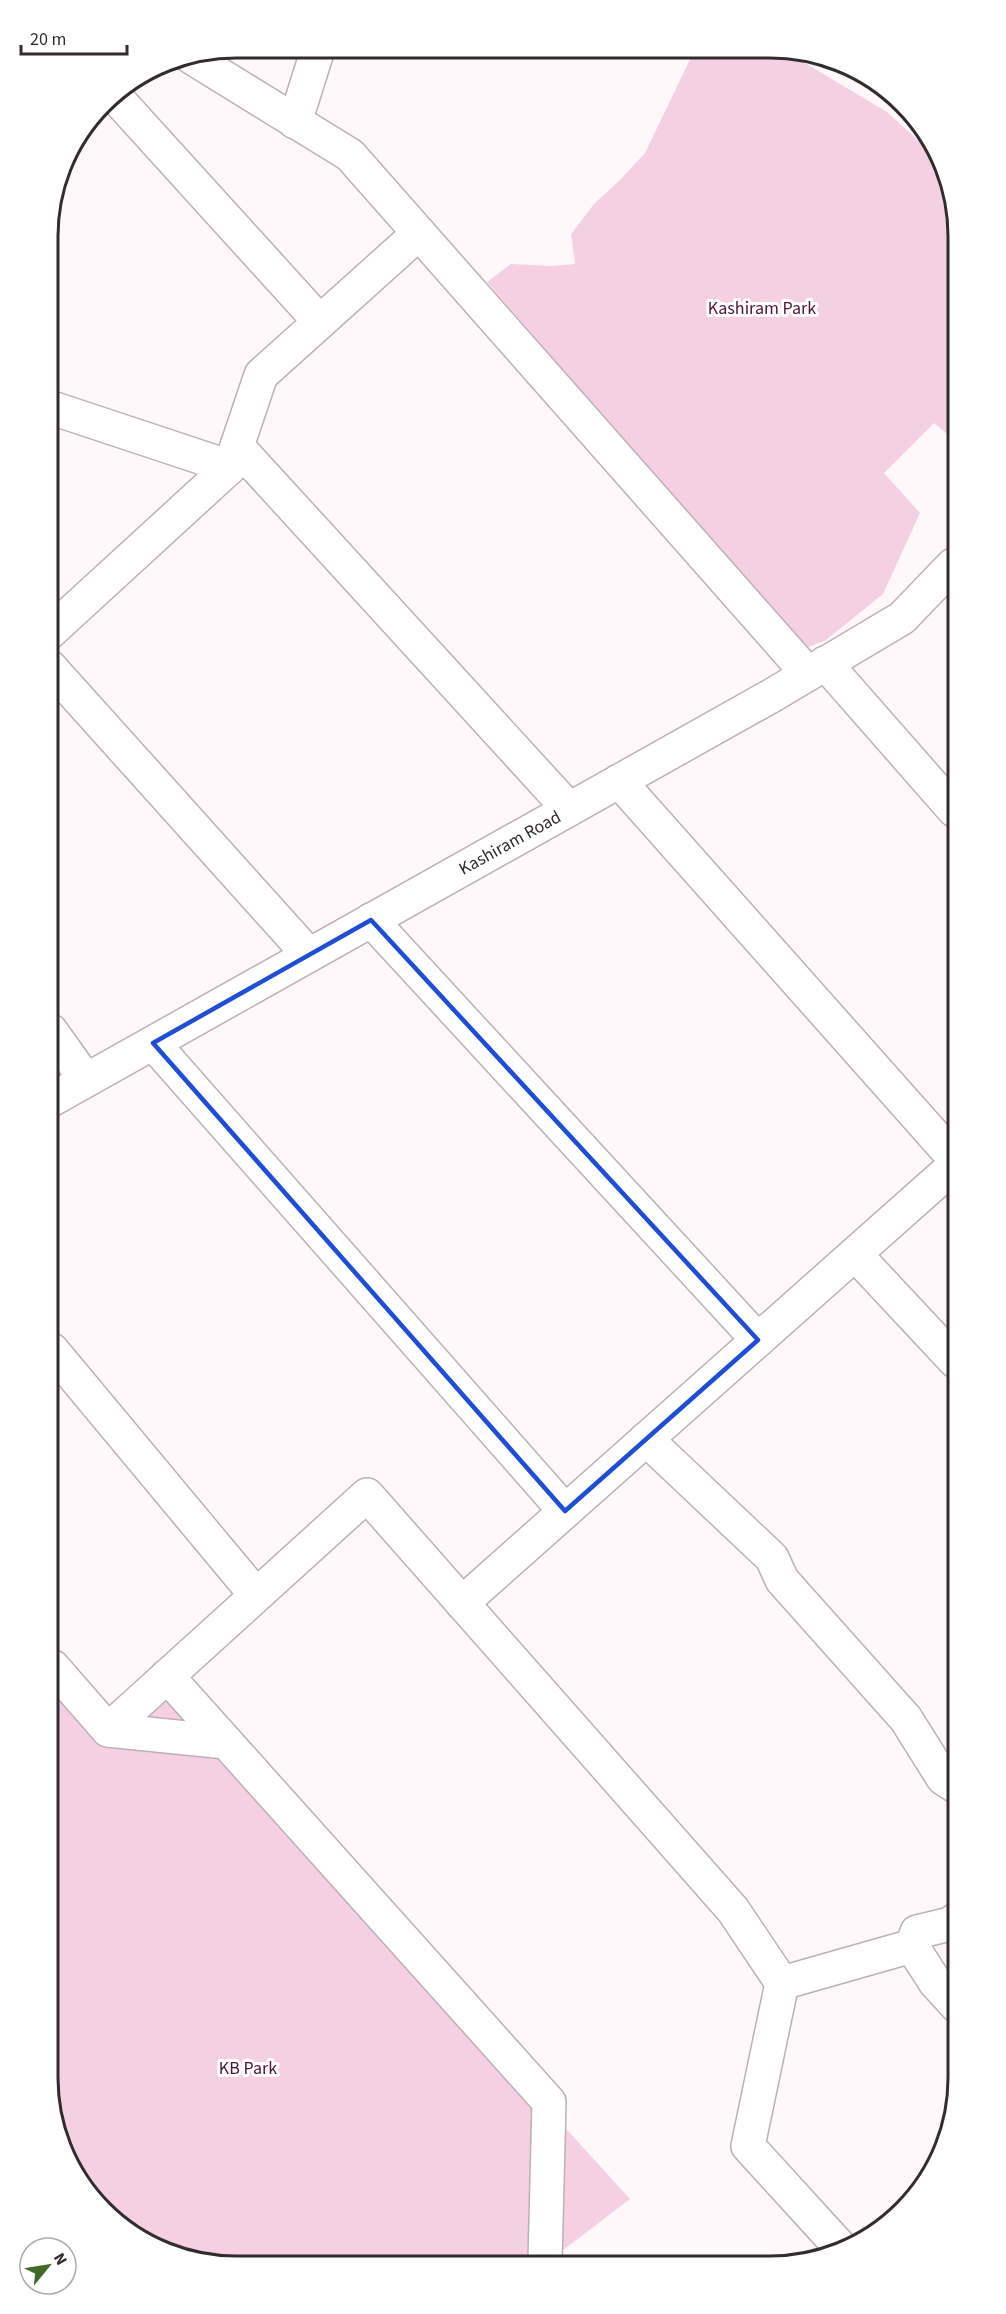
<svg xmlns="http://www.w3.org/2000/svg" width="1006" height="2314" font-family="'Source Sans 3',sans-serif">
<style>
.green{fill:#f4d0e2}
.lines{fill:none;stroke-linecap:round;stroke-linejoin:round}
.minor-casing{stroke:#beafb6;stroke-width:36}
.minor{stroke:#fff;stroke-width:33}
.marked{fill:none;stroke:#1d4ed8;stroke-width:4.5;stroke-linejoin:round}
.labels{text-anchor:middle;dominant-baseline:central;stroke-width:6;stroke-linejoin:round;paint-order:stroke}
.park-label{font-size:18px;fill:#4e1238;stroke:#fff}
.street-label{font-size:18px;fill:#322c2f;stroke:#fff}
.rim{fill:none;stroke:#322c2f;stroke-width:3}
</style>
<rect width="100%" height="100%" fill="#fef8fb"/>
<!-- green -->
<g class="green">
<path d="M 694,51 L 785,51 L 887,112 L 931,152 L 952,188 L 952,438 L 934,423 L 884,473 L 920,513 L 883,594 L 826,640 L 804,649 L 487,282 L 511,264 L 552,266 L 575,264 L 571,234 L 594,204 L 621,179 L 645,153 Z"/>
<path d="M 57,1689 L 96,1744 L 168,1691 L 630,2199 L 549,2261 L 200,2262 L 112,2219 L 73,2172 L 54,2126 L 53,1693 Z"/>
</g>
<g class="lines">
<!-- minor casing -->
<g class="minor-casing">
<g id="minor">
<path d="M 191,57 L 350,155 L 808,674"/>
<path d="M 113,94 L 320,322"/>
<path d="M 295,122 L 318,49"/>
<path d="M 49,407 L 230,467"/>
<path d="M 237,446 L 569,809"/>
<path d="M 50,632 L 230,467 L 261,375 L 419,233"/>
<path d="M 825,663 L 954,810"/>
<path d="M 50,667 L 309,955"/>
<path d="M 619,781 L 955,1159"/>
<path d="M 371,920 L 758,1340"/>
<path d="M 51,1031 L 86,1080"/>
<path d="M 153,1043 L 565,1511"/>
<path d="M 51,1100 L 771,696 L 902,618 L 953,565"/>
<path d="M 855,1254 L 955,1361"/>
<path d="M 52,1350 L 256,1595"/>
<path d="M 646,1439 L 772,1558 L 782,1580 L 906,1719 L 943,1778 L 957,1787"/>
<path d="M 462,1603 L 955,1165"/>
<path d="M 53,1667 L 108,1730 L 226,1742"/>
<path d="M 167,1676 L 549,2102 L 545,2261"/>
<path d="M 108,1730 L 367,1495 L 733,1910 L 782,1983 L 748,2146 L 842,2249"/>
<path d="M 912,1946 L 935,1982 L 957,2006"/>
<path d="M 912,1946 L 917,1932 L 950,1924 L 957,1919"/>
<path d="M 782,1983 L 912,1946"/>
</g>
</g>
<!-- minor -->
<use href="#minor" class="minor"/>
</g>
<!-- marked area -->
<path class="marked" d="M 371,920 L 758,1340 L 565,1511 L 153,1043 Z"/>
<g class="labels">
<!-- park labels -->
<g class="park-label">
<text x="762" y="308">Kashiram Park</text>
<text x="248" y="2068">KB Park</text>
</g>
<!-- street labels -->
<g class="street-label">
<text transform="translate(510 843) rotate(-29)">Kashiram Road</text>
</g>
</g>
<!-- crop -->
<path d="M0 0H1006V2314H0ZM236 58H770A178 178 0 0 1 948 236V2078A178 178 0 0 1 770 2256H236A178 178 0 0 1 58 2078V236A178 178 0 0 1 236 58Z" fill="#fff" fill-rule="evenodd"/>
<path class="rim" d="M236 58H770A178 178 0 0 1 948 236V2078A178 178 0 0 1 770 2256H236A178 178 0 0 1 58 2078V236A178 178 0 0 1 236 58Z"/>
<!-- north arrow -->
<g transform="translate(48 2266) rotate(60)"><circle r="28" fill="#ffffff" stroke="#adabac" stroke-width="1.5"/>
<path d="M0-4.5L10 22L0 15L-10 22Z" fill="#3f6a27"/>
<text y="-9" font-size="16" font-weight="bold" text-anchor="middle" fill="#322c2f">N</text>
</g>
<!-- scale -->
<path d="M21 45v9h106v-9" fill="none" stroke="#322c2f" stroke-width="3"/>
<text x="30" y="45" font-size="18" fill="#322c2f" stroke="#ffffff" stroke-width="4.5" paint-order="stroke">20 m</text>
</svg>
